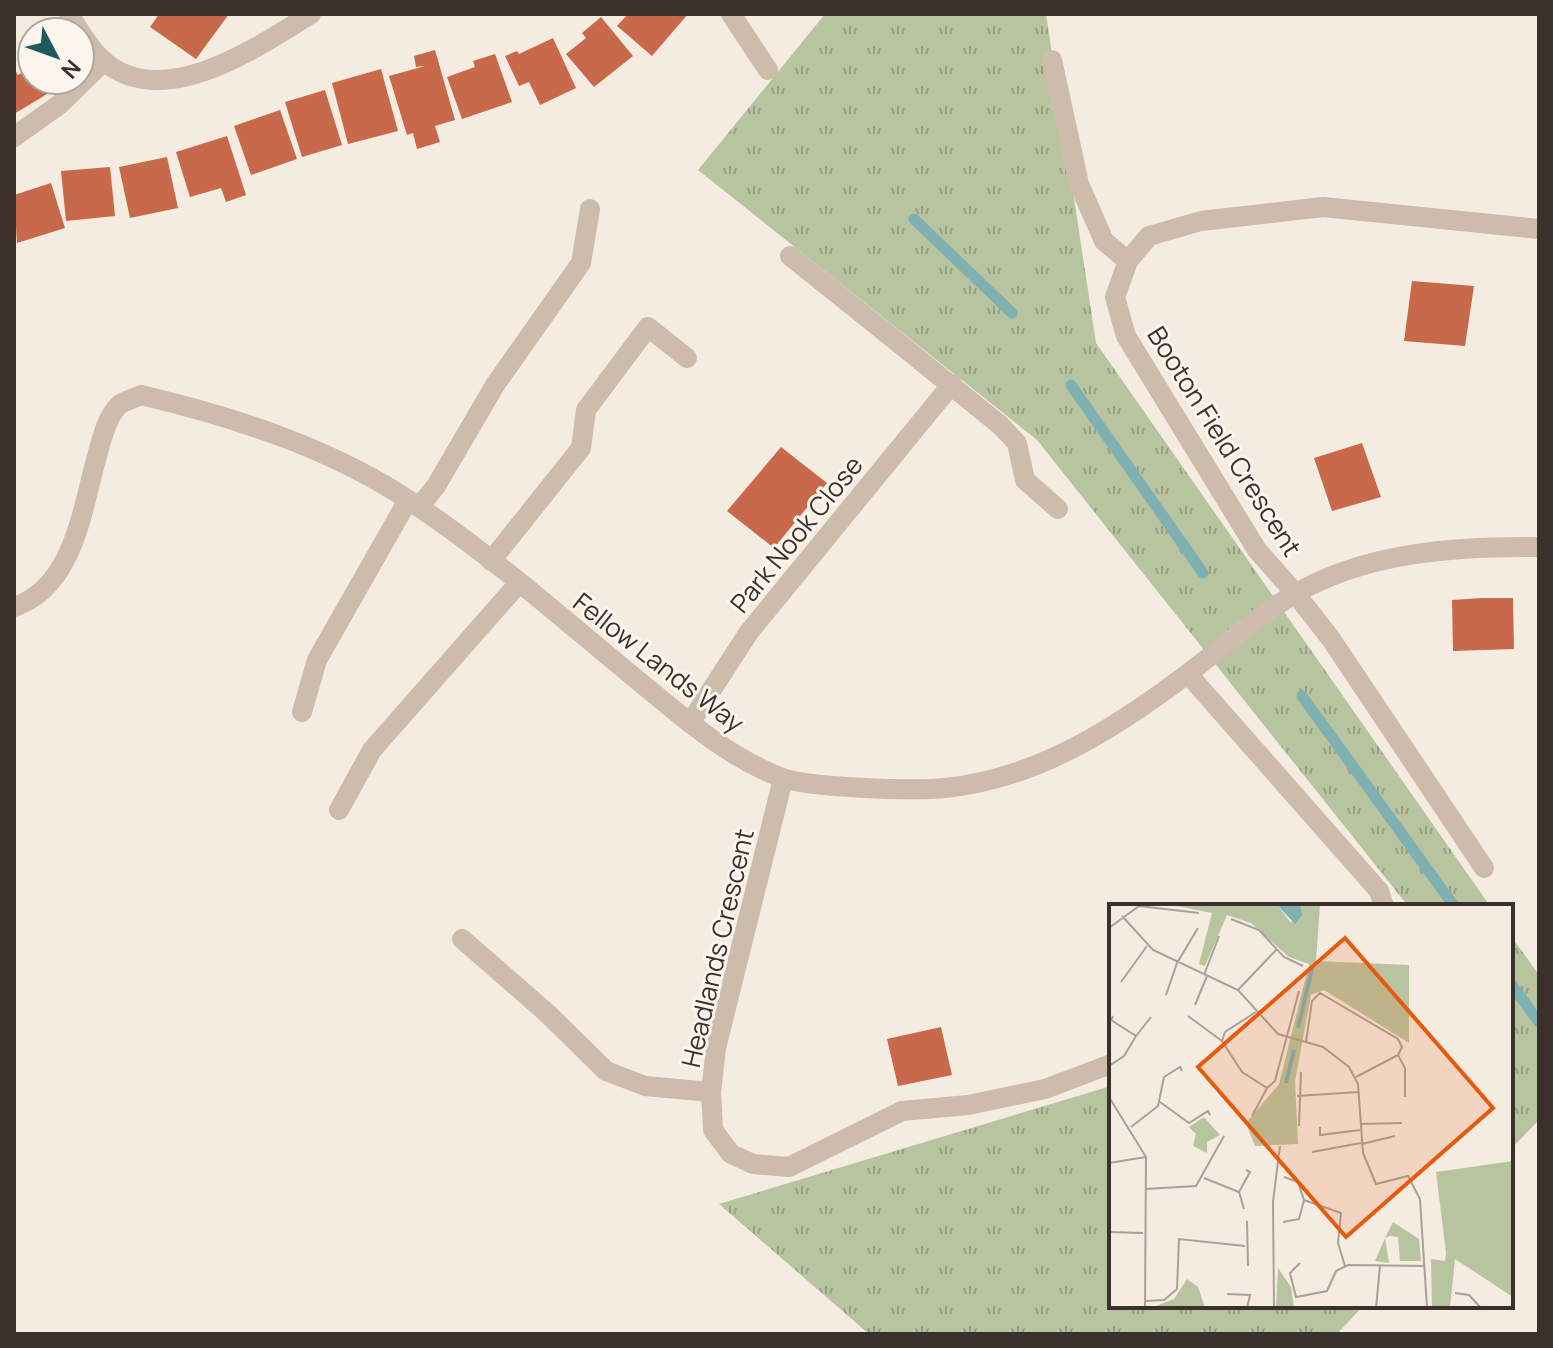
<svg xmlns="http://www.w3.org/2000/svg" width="1553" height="1348" font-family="Manrope,sans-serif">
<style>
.grass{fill:url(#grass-tufts)}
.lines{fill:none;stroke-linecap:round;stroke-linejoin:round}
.stream{stroke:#7fb0b2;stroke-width:11}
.building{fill:#c8694b}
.service{stroke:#cdbbac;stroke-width:20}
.minor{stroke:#cdbbac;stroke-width:20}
.labels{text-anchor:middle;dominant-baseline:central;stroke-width:6;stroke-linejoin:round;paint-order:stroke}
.street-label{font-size:26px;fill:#3b302b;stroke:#fbf5ee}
.inset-river{fill:none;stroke:#7fb0b2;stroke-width:4}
.inset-road{fill:none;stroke:#aaa098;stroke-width:2}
.view{fill:#e8590c;fill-opacity:0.15;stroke:#e8590c;stroke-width:4}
.inset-edge{fill:none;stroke:#3b302b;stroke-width:4}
</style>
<defs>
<pattern id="grass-tufts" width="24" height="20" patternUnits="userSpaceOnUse" patternTransform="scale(2)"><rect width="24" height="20" fill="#b8c4a0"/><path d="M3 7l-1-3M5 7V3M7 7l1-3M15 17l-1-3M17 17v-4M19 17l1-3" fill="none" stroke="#97a083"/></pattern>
</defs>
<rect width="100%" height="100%" fill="#f4ebe1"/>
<!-- grass -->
<g class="grass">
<path d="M 825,14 L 1046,14 L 1096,343 L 1490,906 L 1408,906 L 1037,440 L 698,170 Z"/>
<path d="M 1511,936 L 1539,975 L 1539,1120 L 1511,1149 Z"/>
<path d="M 1111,1086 L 1111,1306 L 1363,1306 L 1337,1334 L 869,1334 L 719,1204 Z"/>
</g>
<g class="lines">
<!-- stream -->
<g class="stream">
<path d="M 914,219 L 1012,313"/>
<path d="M 1071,385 L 1203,573"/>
<path d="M 1302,696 L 1454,906"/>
<path d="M 1511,984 L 1539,1022"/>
</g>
</g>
<!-- building -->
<g class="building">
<path d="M 159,14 L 229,14 L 196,59 L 150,27 Z"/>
<path d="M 628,14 L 688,14 L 652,56 L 617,26 Z"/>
<path d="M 601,17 L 633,56 L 594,87 L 566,54 L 586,38 L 582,33 Z"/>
<path d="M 553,38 L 576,88 L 540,105 L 529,82 L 519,86 L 505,56 L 517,51 L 519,54 Z"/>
<path d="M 435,50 L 455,120 L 435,126 L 440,142 L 417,149 L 413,133 L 407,135 L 389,76 L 425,66 L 416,67 L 414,56 Z"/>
<path d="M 495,54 L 512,102 L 462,119 L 447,77 L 475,67 L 473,61 Z"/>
<path d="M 32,66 L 32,80 L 59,80 L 62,85 L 14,114 L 14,68 L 18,75 Z"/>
<path d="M 381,69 L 398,131 L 348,144 L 332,83 Z"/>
<path d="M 325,90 L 342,145 L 302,157 L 285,102 Z"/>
<path d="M 280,110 L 297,159 L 251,175 L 234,126 Z"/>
<path d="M 227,136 L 246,195 L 226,202 L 221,188 L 190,197 L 176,152 Z"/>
<path d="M 167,157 L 178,208 L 130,218 L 119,167 Z"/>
<path d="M 110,167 L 115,216 L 66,221 L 61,171 Z"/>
<path d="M 51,183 L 65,228 L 17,243 L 14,195 Z"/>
<path d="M 1412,281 L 1474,286 L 1465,346 L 1404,341 Z"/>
<path d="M 1362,443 L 1381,497 L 1332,511 L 1314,458 Z"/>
<path d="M 781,447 L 827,483 L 774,548 L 727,511 Z"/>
<path d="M 1482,598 L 1513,598 L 1514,649 L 1453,651 L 1452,600 Z"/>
<path d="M 941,1027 L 952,1075 L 898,1086 L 887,1039 Z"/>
</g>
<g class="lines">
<!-- service -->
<g class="service">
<path d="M 1052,60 L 1079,184 L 1104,241 L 1128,261"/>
<path d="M 14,137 L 60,104 L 104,61"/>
<path d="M 790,256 L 885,332"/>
<path d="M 1000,425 L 1017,443 L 1025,480 L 1058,509"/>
<path d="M 419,507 L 436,486 L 495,385 L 581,263 L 590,209"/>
<path d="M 491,561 L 581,448 L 586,410 L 648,327 L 687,358"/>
<path d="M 1295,593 L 1331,639 L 1484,868"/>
<path d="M 302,712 L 317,660 L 408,500"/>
<path d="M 339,810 L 372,750 L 519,583"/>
<path d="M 462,939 L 547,1013 L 606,1071 L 645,1086 L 711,1092"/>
</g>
<!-- minor -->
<g class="minor">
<path d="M 69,14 C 79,30 91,51 106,63 C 166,111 259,46 311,14"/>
<path d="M 731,14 L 768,70"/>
<path d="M 885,332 L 1000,425"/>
<path d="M 1295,593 L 1257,550 L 1126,336 L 1115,297 L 1128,261 L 1149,236 L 1201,221 L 1323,207 L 1539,229"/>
<path d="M 14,607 C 74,587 82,509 97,456 C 102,439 106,418 119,405 C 124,401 135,398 141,395 C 238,418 337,450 419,507 C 493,557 561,617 630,674 C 677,712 723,755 780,777 C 807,788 913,791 945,788 C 1036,779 1114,729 1186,675 C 1221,649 1254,618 1293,595 C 1365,552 1457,546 1539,547"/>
<path d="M 1188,674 L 1379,891 L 1384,906"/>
<path d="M 690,723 L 749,632 L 952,384"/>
<path d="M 783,779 L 716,1048 L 711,1092 L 713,1130 L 731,1154 L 753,1164 L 789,1167 L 902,1111 L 968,1105 L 1045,1089 L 1111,1064"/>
</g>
</g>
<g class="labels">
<!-- street labels -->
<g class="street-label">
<text transform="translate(1225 441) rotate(58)">Booton Field Crescent</text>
<text transform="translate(796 534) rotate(-51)">Park Nook Close</text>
<text transform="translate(659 662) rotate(38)">Fellow Lands Way</text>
<text transform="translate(717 948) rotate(-77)">Headlands Crescent</text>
</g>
</g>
<!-- overview -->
<g transform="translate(1109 904)">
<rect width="404" height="404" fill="#f4ebe1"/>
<path d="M 58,0 L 156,0 L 169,2 L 182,19 L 191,0 L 211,0 L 207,57 L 300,61 L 300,139 L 215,86 L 202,91 L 186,177 L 189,240 L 146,242 L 137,219 L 170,180 L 200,60 L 180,53 L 142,19 L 118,11 L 96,62 L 90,60 L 103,9 ZM 95,213 L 111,231 L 98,238 L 98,249 L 84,242 L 87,230 L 80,223 ZM 404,257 L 404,393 L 346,355 L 341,404 L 323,404 L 322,355 L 336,357 L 337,349 L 327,268 ZM 284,318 L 310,335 L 312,357 L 291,357 L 289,333 L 281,332 L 276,334 L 280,359 L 266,357 L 276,334 ZM 169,364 L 182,383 L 185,404 L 167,404 ZM 78,375 L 89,383 L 96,404 L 42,404 L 65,395 Z" fill="#b8c4a0"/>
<path d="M 404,302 L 404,366 L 374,322 Z" fill="#b8c4a0"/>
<path d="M 156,0 L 191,0 L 193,11 L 186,20 L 169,2 Z" fill="#7fb0b2"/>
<path class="inset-river" d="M 189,124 L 203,65M 177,179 L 185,146"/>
<path class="inset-road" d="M 13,12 L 44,46 L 129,86 L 169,130 L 214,143 L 240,163 L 249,180 L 254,249 L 267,280 L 299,272 L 311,295 L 318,404M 122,15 L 150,26 L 175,53 L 194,62M 0,24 L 30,2 L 90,9M 95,71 L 110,32M 12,78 L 38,42M 129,86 L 168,45M 57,91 L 68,59 L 89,24M 86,101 L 98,72M 147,108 L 116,128 L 113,137 L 133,168 L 158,184 L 166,177 L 190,87M 79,112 L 113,137M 27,132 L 42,113M 197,138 L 203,97 L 211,89 L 289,135 L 293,143 L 289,151 L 247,173M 289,151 L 296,164 L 296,193M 0,162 L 15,152 L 27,132 L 2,116 L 4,112M 188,192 L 250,188M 0,193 L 37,253 L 36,404M 51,198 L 80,219 L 99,207 L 101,211M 143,212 L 158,184M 251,220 L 293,219M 190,222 L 192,168M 22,223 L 49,202 L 55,173 L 71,163 L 73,167M 211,223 L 211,231 L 251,226M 253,240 L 286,232M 203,248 L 252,239M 0,259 L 37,253M 95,274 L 130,288 L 135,305M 36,285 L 87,282 L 115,232M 130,288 L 141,268 L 137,266M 195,296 L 232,309 L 229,339 L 236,362M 138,317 L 139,362M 174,318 L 190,315 L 195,296 L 189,278 L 175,273M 0,328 L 34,329M 191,359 L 181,369 L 187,393 L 218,387 L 227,367 L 239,361 L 316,362M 346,389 L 360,391 L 372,404M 118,390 L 141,391 L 138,404M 36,397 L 55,396 L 68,385 L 70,335 L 136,342M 165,404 L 164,298 L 171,242M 267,404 L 271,362"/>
<path class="view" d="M 236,34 L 384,204 L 237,333 L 89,163 Z"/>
<rect width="404" height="404" class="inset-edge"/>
</g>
<!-- border -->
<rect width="1553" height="1348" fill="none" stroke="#3b302b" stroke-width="32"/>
<!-- north arrow -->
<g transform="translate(56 56) rotate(131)"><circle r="38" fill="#fbf5ee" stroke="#aea6a0" stroke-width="2"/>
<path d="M0-6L14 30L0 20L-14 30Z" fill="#1f5a5e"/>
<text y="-12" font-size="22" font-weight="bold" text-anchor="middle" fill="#3b302b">N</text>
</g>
</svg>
